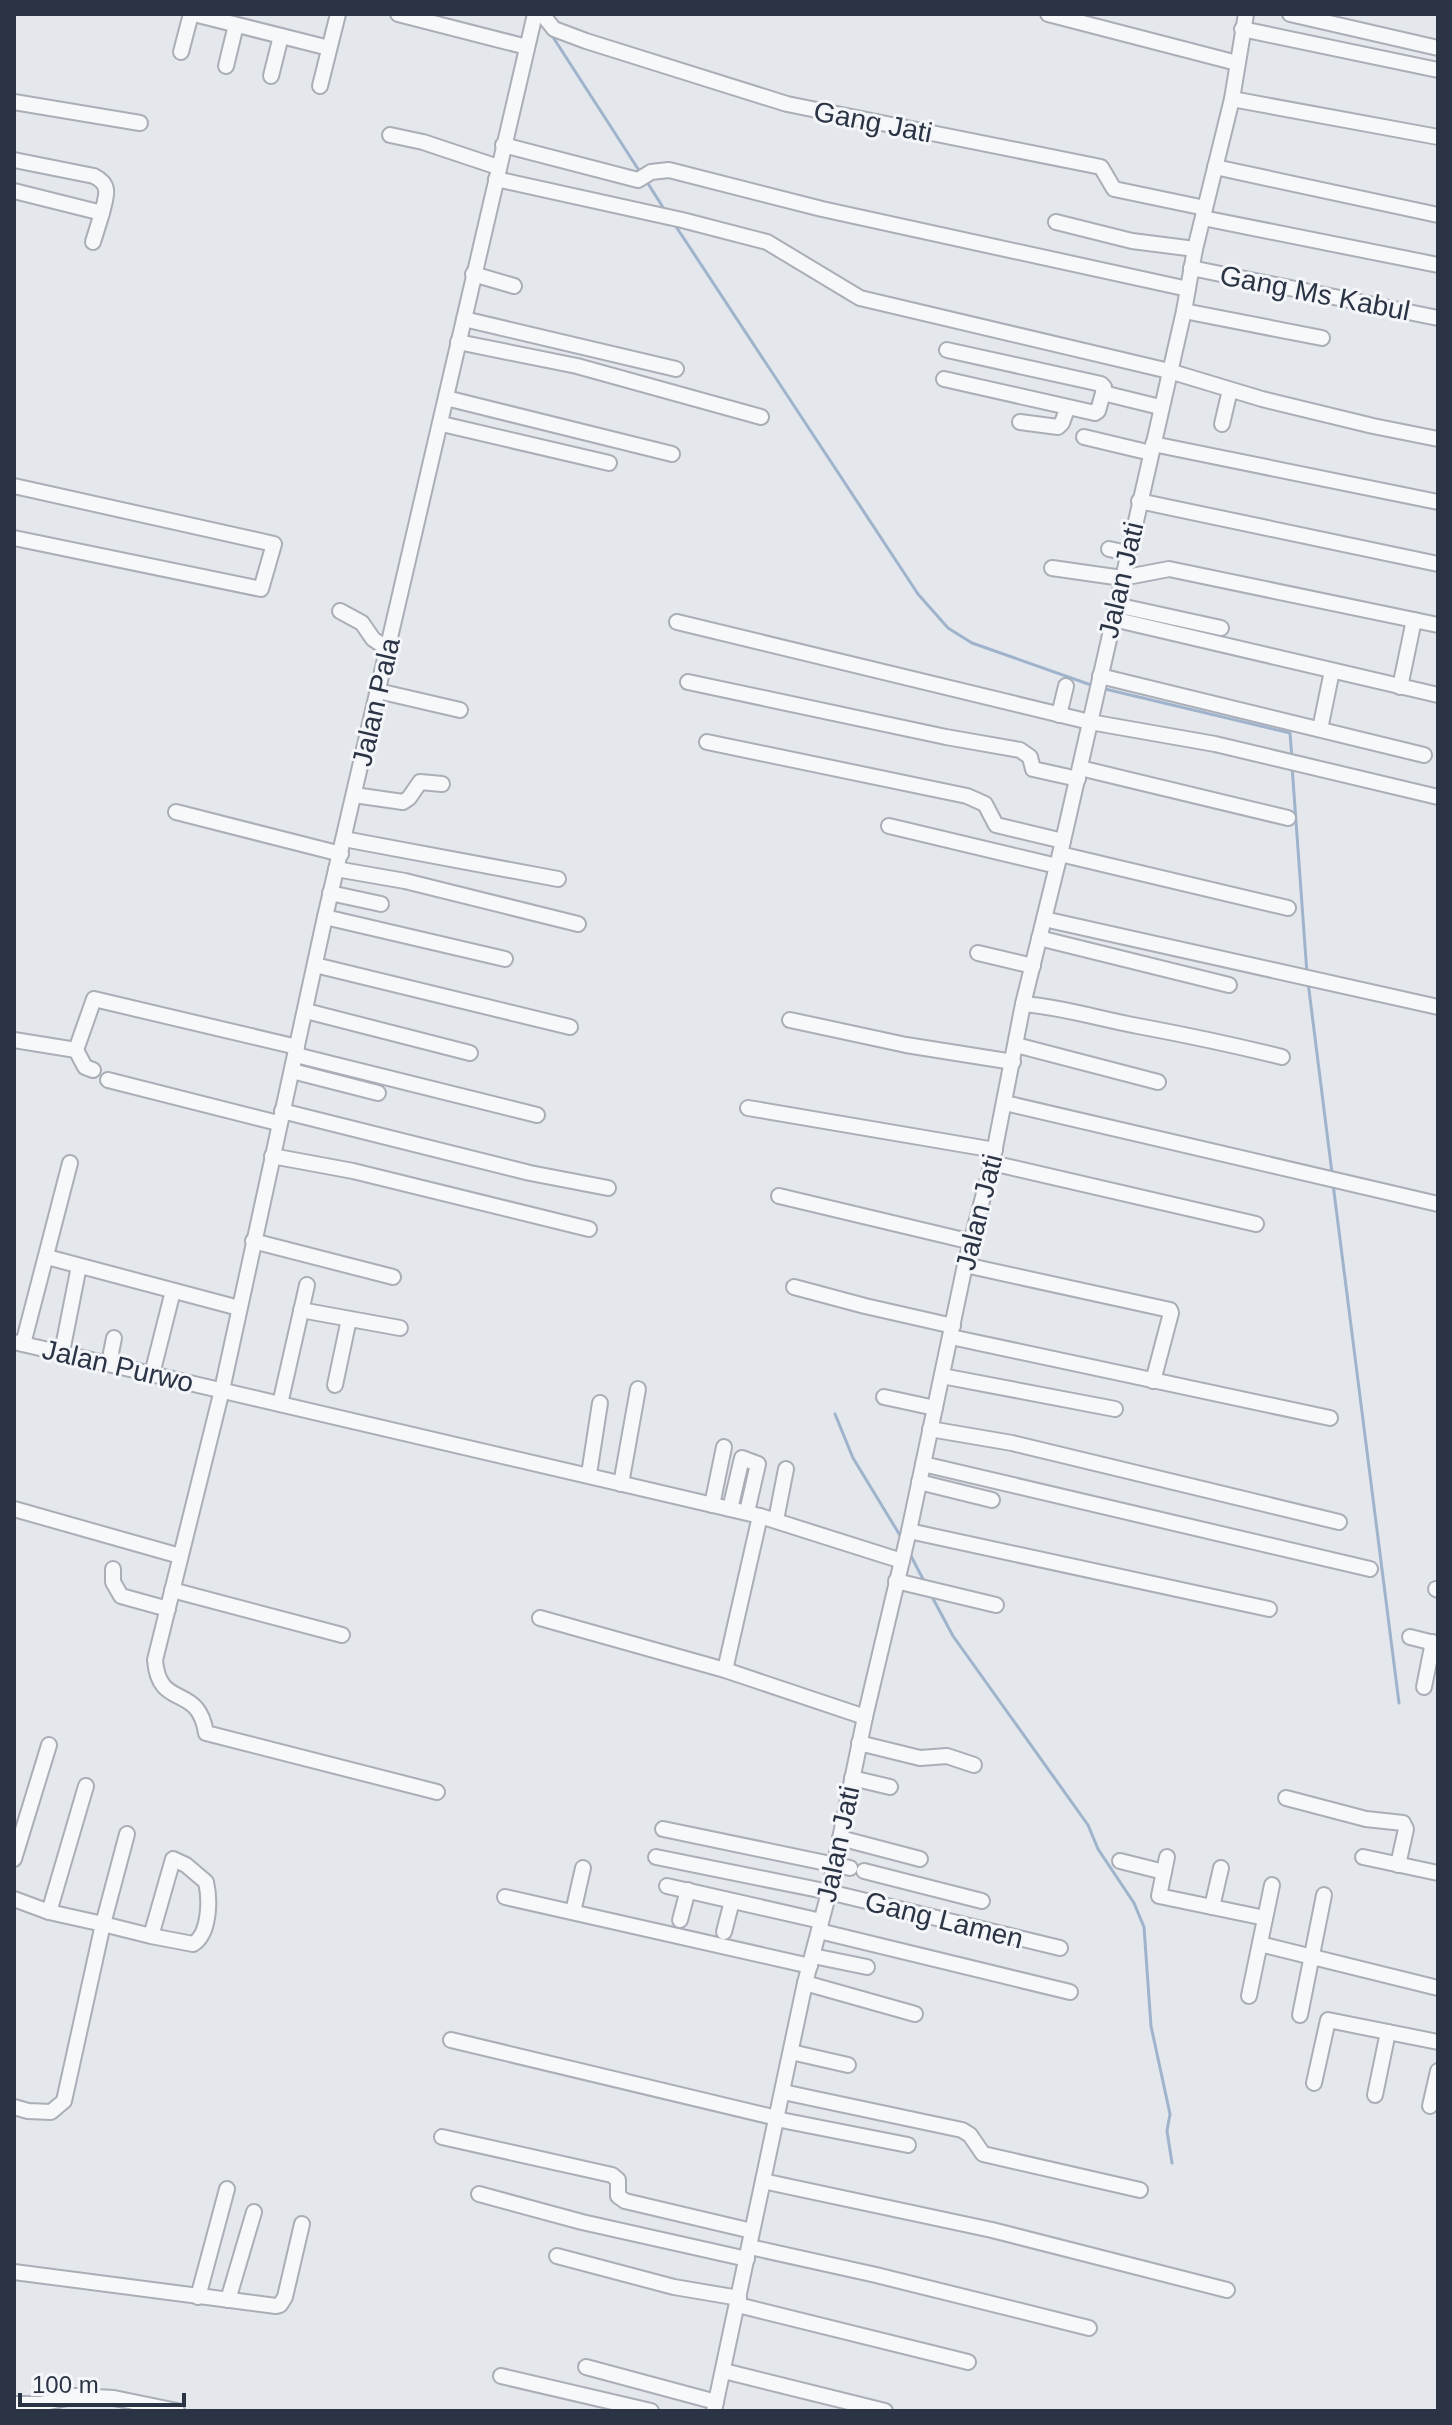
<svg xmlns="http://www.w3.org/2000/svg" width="1452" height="2425" font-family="Arial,sans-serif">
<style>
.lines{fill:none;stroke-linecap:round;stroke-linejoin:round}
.stream{stroke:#9fb4cc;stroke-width:3}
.minor-casing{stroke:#a9aeb7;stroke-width:18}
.minor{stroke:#f7f8fa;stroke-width:14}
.labels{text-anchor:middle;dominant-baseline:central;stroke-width:6;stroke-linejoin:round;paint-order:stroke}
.street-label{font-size:28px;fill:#2b3445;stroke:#f4f6f9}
</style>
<rect width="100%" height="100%" fill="#e4e7ec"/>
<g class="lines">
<!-- stream -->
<g class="stream">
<path d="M 551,34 L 640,172"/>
<path d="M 647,182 L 666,212"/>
<path d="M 675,225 L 918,594 L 948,628 L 972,643 L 1094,686"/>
<path d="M 1101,688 L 1290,733 L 1292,759"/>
<path d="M 1292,766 L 1307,974"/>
<path d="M 1308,982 L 1332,1173"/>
<path d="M 1333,1184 L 1399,1703"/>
<path d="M 835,1414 L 853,1458 L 901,1537"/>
<path d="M 910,1554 L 925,1583"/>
<path d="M 930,1593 L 953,1636 L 1088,1825 L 1098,1849 L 1134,1903 L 1144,1927 L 1151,2026 L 1170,2114 L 1167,2131 L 1172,2163"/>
</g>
<!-- minor casing -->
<g class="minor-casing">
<g id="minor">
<path d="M 194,14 L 329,48"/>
<path d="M 398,14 L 527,47"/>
<path d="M 542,14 L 554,29 L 586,41 L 787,104 L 1101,167 L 1114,189 L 1205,208"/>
<path d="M 1048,14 L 1237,63"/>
<path d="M 1290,14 L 1438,48"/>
<path d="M 1242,29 L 1438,70"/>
<path d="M 181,52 L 191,14"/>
<path d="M 226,66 L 236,25"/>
<path d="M 271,76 L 281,36"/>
<path d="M 320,86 L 338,14"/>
<path d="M 1232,99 L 1438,137"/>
<path d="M 14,102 L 140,123"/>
<path d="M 390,135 L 423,142 L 498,167"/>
<path d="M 503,145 L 638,180 L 651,172 L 669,170 L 822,209 L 1188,289"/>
<path d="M 14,160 L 94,176 C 112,185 106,196 102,213 L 14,191"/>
<path d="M 1215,167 L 1438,215"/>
<path d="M 496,179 L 682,220 L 767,242 L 860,298 L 1169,371 L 1262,399 L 1373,426 L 1438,439"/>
<path d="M 1203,218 L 1438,265"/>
<path d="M 1056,222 L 1132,241 L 1195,249"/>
<path d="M 93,242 L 102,213"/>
<path d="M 1191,268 L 1438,318"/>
<path d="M 473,274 L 514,286"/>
<path d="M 1184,311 L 1322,338"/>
<path d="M 464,319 L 676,369"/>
<path d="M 458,342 L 577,366 L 761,417"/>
<path d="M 947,350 L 1101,384 L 1104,387 L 1103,393"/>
<path d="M 944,379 L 1095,413 L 1098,411 L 1103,393 L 1160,407"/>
<path d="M 446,398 L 672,454"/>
<path d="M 1020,422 L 1058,427 L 1062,423 L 1067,409"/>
<path d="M 442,424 L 609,463"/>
<path d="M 1222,424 L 1230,390"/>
<path d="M 1084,437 L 1151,453"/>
<path d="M 1153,444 L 1438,502"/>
<path d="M 14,486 L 274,544 L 261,589 L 14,538"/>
<path d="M 1139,501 L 1438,564"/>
<path d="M 1109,549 L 1127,553"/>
<path d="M 1052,568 L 1122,578 L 1169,569 L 1438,625"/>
<path d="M 1116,605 L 1221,628"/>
<path d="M 340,611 L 362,623 L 373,639 L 388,649"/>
<path d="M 1113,619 L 1438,695"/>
<path d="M 677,622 L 1090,722 L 1215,744 L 1438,797"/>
<path d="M 1100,676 L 1424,755"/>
<path d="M 688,682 L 946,737 L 1020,750 L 1030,757 L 1033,769 L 1078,779"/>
<path d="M 1400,687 L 1414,620"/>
<path d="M 378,691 L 460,710"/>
<path d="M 1059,715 L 1066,686"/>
<path d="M 1320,729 L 1332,671"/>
<path d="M 707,742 L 967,796 L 985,804 L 996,825 L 1063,841"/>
<path d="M 1080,768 L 1288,818"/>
<path d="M 354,795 L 403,802 L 409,798 L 420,782 L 442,784"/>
<path d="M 176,812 L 341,854"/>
<path d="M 889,826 L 1057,866"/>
<path d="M 344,839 L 558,879"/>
<path d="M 1060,854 L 1288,908"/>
<path d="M 336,869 L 405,881 L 578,924"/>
<path d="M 330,893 L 381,904"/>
<path d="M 325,917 L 505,959"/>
<path d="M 1044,919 L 1438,1007"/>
<path d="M 1039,938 L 1229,985"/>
<path d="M 978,953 L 1033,966"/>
<path d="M 315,965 L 570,1027"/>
<path d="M 1023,1004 C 1063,1007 1099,1019 1138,1026 C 1186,1035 1234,1045 1282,1057"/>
<path d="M 306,1011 L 470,1053"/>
<path d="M 790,1020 L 906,1045 L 1013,1062"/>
<path d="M 14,1040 L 76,1050"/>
<path d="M 1016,1045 L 1158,1082"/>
<path d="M 76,1050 L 94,999 L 297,1047"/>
<path d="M 76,1050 L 85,1067 L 93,1070"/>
<path d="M 296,1055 L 537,1115"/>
<path d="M 292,1071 L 378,1093"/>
<path d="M 108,1080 L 278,1123"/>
<path d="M 1005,1103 L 1438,1204"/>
<path d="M 748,1108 L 995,1150"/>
<path d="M 282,1111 L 530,1173 L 608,1188"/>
<path d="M 272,1156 L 353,1171 L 589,1229"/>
<path d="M 992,1163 L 1256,1224"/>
<path d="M 779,1196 L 972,1242"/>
<path d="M 253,1241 L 393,1277"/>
<path d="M 47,1257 L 239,1308"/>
<path d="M 965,1265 L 1170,1310 L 1171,1313 L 1153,1381"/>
<path d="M 794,1287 L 865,1306 L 953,1326"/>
<path d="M 301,1310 L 400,1328"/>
<path d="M 951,1337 L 1330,1418"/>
<path d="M 14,1342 L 760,1516 L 902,1561"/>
<path d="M 23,1344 L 70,1163"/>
<path d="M 62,1352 L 79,1266"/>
<path d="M 109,1363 L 114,1338"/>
<path d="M 152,1374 L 173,1291"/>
<path d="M 942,1376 L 1115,1409"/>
<path d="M 335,1385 L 349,1319"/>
<path d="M 884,1397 L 935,1408"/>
<path d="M 280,1404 L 307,1285"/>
<path d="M 930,1429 L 1012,1443 L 1339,1522"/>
<path d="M 923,1464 L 1370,1569"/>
<path d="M 589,1474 L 600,1403"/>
<path d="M 919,1482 L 992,1500"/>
<path d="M 621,1484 L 638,1389"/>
<path d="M 712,1505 L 724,1447"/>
<path d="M 14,1509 L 180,1556"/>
<path d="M 730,1509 L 742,1458 L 758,1464 L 747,1512"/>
<path d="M 776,1520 L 786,1469"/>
<path d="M 909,1531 L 1269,1609"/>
<path d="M 113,1569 L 113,1582 L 121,1596 L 168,1609"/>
<path d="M 896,1581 L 996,1605"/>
<path d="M 1436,1589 L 1438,1590"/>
<path d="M 172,1590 L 342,1635"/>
<path d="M 540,1618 L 725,1670 L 865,1717"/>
<path d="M 1410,1637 L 1438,1644"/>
<path d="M 725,1670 L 760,1516"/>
<path d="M 1424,1687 L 1433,1642"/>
<path d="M 859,1743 L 920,1758 L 947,1756 L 974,1765"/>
<path d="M 852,1778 L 890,1787"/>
<path d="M 437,1792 L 206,1733 C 198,1682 159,1711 155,1660 L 222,1390 L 325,917 L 535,14"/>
<path d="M 1286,1798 L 1366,1819 L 1403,1823 L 1406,1829 L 1398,1865"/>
<path d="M 663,1829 L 850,1868"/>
<path d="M 840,1838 L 920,1859"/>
<path d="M 656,1857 L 829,1892 L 1060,1948"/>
<path d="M 1167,1857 L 1159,1896 L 1265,1918"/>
<path d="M 1363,1857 L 1438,1873"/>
<path d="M 14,1859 L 49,1745"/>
<path d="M 1120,1861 L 1164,1872"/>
<path d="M 864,1871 L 982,1901"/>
<path d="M 667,1886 L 821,1921"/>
<path d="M 505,1897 L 810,1966"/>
<path d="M 14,1899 L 49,1912 L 86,1786"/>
<path d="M 1212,1907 L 1221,1868"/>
<path d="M 49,1912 L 103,1924 L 127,1834"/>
<path d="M 573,1912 L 583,1868"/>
<path d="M 680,1920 L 688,1890"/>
<path d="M 819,1931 L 1070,1992"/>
<path d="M 724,1932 L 732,1901"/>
<path d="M 1260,1944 L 1438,1988"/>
<path d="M 813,1956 L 867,1967"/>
<path d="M 805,1983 L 915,2014"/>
<path d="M 1249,1996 L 1272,1885"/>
<path d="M 1300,2015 L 1324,1895"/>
<path d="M 451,2040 L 777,2118"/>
<path d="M 791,2052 L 848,2065"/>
<path d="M 1314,2083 L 1328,2020 L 1438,2042"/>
<path d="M 783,2092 L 962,2130 L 970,2135 L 983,2154 L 1140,2190"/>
<path d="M 1375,2095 L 1388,2032"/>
<path d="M 1430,2106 L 1438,2071"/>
<path d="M 14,2107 L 28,2111 L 51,2112 L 64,2101 L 103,1924 L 151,1936 L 173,1859 L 186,1865 L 206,1882 C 210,1899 210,1934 193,1944 L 151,1936"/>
<path d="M 776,2119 L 908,2145"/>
<path d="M 442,2137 L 612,2175 L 618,2180 L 618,2196 L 625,2201 L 752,2231"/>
<path d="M 763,2181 L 992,2230 L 1227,2290"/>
<path d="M 479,2194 L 582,2222 L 747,2259"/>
<path d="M 750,2247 L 876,2275 L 1089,2328"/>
<path d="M 557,2256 L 674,2287 L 739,2298"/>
<path d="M 14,2272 L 276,2306 L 280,2305 L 285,2297 L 302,2224"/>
<path d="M 198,2297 L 227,2189"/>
<path d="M 228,2300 L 254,2212"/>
<path d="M 738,2305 L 968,2362"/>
<path d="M 586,2367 L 716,2402"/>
<path d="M 724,2371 L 885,2411"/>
<path d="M 501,2376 L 651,2411"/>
<path d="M 14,2404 L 41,2404 L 75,2396 L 114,2398 L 177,2411"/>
<path d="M 714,2411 L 805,1983 L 829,1892 L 865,1717 L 909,1531 L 965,1265 L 992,1163 L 1023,1004 L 1060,854 L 1184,311 L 1195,249 L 1232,99 L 1246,14"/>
</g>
</g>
<!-- minor -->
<use href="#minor" class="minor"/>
</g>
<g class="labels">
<!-- street labels -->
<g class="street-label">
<text transform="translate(873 122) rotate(11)">Gang Jati</text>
<text transform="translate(1315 293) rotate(11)">Gang Ms Kabul</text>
<text transform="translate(1121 580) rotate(-77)">Jalan Jati</text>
<text transform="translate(376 702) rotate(-77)">Jalan Pala</text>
<text transform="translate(979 1212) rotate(-76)">Jalan Jati</text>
<text transform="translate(118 1366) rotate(13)">Jalan Purwo</text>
<text transform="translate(838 1844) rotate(-78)">Jalan Jati</text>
<text transform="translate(944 1920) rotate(14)">Gang Lamen</text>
</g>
</g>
<!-- border -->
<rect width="1452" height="2425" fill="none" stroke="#2b3445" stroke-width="32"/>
<!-- scale -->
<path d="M20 2393v12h164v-12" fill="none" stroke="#2b3445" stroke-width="4"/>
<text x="32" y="2393" font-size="24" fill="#2b3445" stroke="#f4f6f9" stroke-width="6" paint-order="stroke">100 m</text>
</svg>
